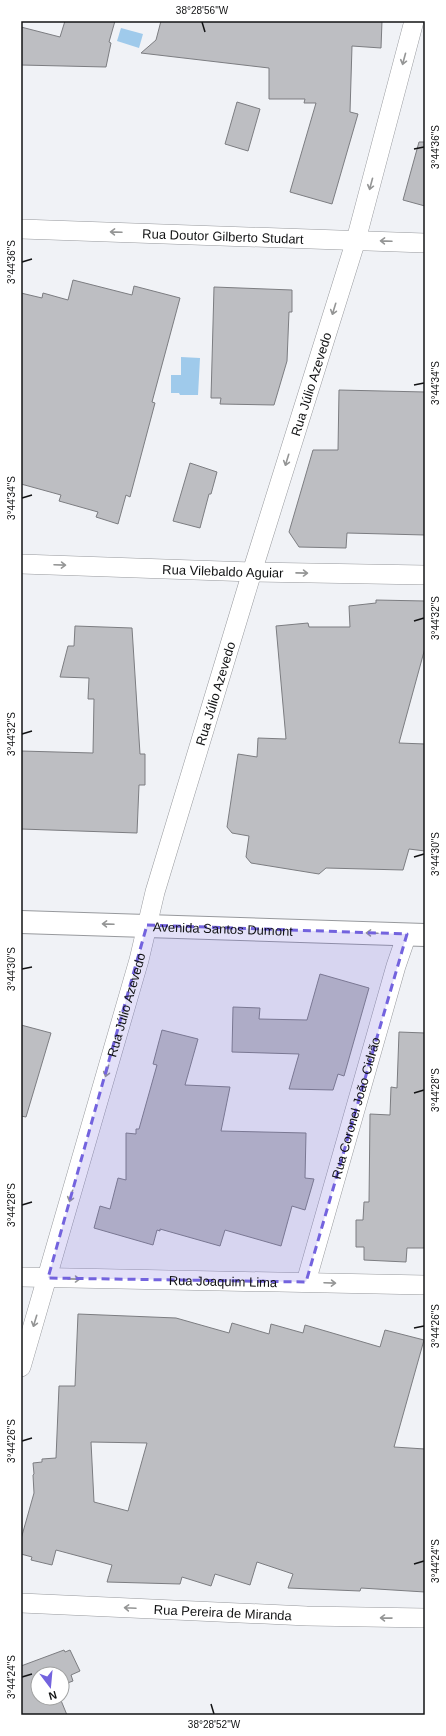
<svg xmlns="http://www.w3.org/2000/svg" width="446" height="1736" font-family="Arial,sans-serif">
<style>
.water{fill:#9fcaeb}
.building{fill:#bdbec2;stroke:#7c7d81;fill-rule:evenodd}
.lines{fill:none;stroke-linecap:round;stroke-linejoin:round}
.street-casing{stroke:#97999d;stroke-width:20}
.primary-casing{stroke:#97999d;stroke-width:24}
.street{stroke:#fff;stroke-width:19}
.primary{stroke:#fff;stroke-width:22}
.oneway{stroke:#949595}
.marked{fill:#7363de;fill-opacity:0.2;stroke:#7363de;stroke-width:3;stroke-dasharray:8 5;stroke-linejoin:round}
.ticks{fill:none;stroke:#121314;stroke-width:1.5}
.labels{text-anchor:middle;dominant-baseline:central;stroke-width:3;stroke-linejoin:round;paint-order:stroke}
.street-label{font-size:13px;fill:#121314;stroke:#fff}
.neatline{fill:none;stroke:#121314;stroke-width:1.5}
.ticks-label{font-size:10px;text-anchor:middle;fill:#121314}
</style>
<rect width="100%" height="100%" fill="#f0f2f6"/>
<!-- water -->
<g class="water">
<path d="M 121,28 L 143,34 L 139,48 L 117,41 Z"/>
<path d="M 181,357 L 200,358 L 198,395 L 180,395 L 179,393 L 171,393 L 171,375 L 181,375 Z"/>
</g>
<!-- building -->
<g class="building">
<path d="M 65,21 L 115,21 L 109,42 L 111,43 L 106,67 L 21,65 L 21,27 L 60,37 Z"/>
<path d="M 161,21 L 382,21 L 381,48 L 352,46 L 350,112 L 358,114 L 332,204 L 290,192 L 316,103 L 304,103 L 305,99 L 269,99 L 269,68 L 141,53 L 156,40 Z"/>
<path d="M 237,102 L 260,109 L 248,151 L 225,144 Z"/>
<path d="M 419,142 L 425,142 L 425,206 L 403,200 Z"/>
<path d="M 73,280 L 132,295 L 134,286 L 180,298 L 152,402 L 155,403 L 130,497 L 126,495 L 118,524 L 96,517 L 98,512 L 59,501 L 61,495 L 21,484 L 21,293 L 42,298 L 43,293 L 68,300 Z"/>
<path d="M 214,287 L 292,290 L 292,312 L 289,312 L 287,361 L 274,405 L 220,404 L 221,398 L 211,398 Z"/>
<path d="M 339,390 L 425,392 L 425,535 L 347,533 L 346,548 L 299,547 L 289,532 L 313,450 L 338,450 Z"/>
<path d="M 190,463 L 217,472 L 211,494 L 209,494 L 200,528 L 173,521 Z"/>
<path d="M 376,600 L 425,601 L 425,648 L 399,743 L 425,744 L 425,851 L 409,849 L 403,870 L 326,868 L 319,874 L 251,863 L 246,857 L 249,836 L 232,833 L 227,827 L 238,754 L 257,757 L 258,738 L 286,739 L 276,626 L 308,623 L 309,627 L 350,627 L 349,606 L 376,603 Z"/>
<path d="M 75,626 L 132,628 L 140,754 L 145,754 L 145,785 L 139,785 L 137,833 L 21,829 L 21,751 L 93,753 L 94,699 L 88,699 L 89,678 L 60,677 L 68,646 L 74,646 Z"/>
<path d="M 320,974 L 369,988 L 344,1076 L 338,1074 L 333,1090 L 289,1089 L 299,1054 L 232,1052 L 233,1007 L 260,1008 L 259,1019 L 307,1020 Z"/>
<path d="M 21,1025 L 51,1033 L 26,1117 L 21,1116 Z"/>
<path d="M 162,1030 L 198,1039 L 185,1085 L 230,1087 L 221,1131 L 306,1133 L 305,1178 L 314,1179 L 305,1210 L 292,1206 L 281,1246 L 225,1230 L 220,1246 L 160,1229 L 160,1231 L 157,1230 L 153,1245 L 94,1228 L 100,1206 L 110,1209 L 118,1178 L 126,1180 L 126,1133 L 136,1134 L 136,1129 L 139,1129 L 157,1065 L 153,1064 Z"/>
<path d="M 399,1032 L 425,1033 L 425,1248 L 407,1248 L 406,1262 L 364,1260 L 364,1247 L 356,1247 L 356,1220 L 363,1220 L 364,1202 L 369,1202 L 370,1114 L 390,1115 L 391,1087 L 397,1088 Z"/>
<path d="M 78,1314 L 176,1318 L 229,1333 L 232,1323 L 269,1334 L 271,1324 L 303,1333 L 305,1325 L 380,1347 L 385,1330 L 424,1340 L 394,1447 L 425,1449 L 425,1592 L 361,1588 L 360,1591 L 288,1588 L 293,1574 L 257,1562 L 250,1585 L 215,1574 L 211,1586 L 182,1577 L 180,1584 L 107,1582 L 112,1565 L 56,1550 L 52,1565 L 31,1560 L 32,1557 L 21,1554 L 21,1539 L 34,1493 L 33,1475 L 34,1474 L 33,1463 L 42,1462 L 42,1459 L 56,1458 L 59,1386 L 75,1386 ZM 91,1442 L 147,1443 L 128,1511 L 94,1502 Z"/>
<path d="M 64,1650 L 65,1652 L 70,1650 L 80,1671 L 71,1675 L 73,1681 L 62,1685 L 62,1674 L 38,1674 L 38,1698 L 60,1698 L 67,1715 L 21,1715 L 21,1666 Z"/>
</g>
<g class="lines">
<!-- street casing -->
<g class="street-casing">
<g id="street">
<path id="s1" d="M 21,229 L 425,243"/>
<path id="s2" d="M 21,564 L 252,572 L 425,575"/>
<path id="s3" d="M 21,1277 L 425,1285"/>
<path id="s4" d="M 306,1282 L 396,966 L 407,934"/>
<path id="s5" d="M 21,1367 L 139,960 L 155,892 L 252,572 L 356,240 L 414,21"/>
<path id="s6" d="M 21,1603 L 307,1616 L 425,1618"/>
</g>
</g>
<!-- primary casing -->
<g class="primary-casing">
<g id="primary">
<path id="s7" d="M 21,922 L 425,935"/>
</g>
</g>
<!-- street -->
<use href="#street" class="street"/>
<!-- primary -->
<use href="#primary" class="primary"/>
</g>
<!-- one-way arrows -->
<defs><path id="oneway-shaft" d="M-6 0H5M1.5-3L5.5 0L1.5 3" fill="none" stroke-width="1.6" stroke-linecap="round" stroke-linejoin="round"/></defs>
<g class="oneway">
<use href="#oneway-shaft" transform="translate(404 59) rotate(105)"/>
<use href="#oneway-shaft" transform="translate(371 184) rotate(105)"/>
<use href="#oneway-shaft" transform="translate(116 232) rotate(-178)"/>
<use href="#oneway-shaft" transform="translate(386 241) rotate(-178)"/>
<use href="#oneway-shaft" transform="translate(334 309) rotate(107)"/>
<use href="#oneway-shaft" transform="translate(287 460) rotate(107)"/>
<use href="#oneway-shaft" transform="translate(60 565) rotate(2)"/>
<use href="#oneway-shaft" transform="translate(302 573) rotate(1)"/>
<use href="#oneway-shaft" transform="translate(108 924) rotate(-178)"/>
<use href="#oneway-shaft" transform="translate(372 933) rotate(-178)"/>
<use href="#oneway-shaft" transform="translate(107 1071) rotate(106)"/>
<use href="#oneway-shaft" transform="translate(71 1196) rotate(106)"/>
<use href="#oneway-shaft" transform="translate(74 1279) rotate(1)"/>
<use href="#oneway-shaft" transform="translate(330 1283) rotate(2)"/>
<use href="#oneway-shaft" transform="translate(35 1321) rotate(107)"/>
<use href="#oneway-shaft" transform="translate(130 1608) rotate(-177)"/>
<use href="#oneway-shaft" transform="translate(386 1618) rotate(-179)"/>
</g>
<!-- marked area -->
<path class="marked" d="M 147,925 L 407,934 L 306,1282 L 48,1278 Z"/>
<!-- ticks -->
<path class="ticks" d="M 202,22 L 205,32M 414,149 L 424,147M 22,262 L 32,259M 414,385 L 424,383M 22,498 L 32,495M 414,621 L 424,618M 22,734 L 32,731M 414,857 L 424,854M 22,969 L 32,967M 414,1093 L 424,1090M 22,1205 L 32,1202M 414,1328 L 424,1326M 22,1441 L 32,1438M 414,1564 L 424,1561M 22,1677 L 32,1674M 211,1704 L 214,1714"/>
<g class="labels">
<!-- street labels -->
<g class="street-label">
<text stroke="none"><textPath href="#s1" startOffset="202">Rua Doutor Gilberto Studart</textPath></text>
<text stroke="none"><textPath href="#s5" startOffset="1025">Rua Júlio Azevedo</textPath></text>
<text stroke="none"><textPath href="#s2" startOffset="202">Rua Vilebaldo Aguiar</textPath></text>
<text stroke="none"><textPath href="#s5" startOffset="701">Rua Júlio Azevedo</textPath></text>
<text stroke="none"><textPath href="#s7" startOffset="202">Avenida Santos Dumont</textPath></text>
<text stroke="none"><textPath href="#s5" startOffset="377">Rua Júlio Azevedo</textPath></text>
<text stroke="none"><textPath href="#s4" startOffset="181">Rua Coronel João Cidrão</textPath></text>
<text stroke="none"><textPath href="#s3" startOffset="202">Rua Joaquim Lima</textPath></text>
<text stroke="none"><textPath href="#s6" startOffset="202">Rua Pereira de Miranda</textPath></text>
</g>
</g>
<!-- border -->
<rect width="446" height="1736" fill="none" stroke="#ffffff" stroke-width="44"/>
<!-- north arrow -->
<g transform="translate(50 1686) rotate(164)"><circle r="19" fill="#ffffff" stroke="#a0a1a1"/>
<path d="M0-3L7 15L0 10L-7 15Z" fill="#7363de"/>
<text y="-6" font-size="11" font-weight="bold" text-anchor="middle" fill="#121314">N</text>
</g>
<rect x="22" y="22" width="402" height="1692" class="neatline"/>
<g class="ticks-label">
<text x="202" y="14">38°28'56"W</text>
<text transform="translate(435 147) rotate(-90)" y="4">3°44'36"S</text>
<text transform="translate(11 262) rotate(-90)" y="4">3°44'36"S</text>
<text transform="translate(435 383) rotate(-90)" y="4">3°44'34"S</text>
<text transform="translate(11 498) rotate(-90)" y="4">3°44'34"S</text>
<text transform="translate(435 618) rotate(-90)" y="4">3°44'32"S</text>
<text transform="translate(11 734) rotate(-90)" y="4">3°44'32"S</text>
<text transform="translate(435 854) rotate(-90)" y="4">3°44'30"S</text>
<text transform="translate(11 969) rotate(-90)" y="4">3°44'30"S</text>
<text transform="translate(435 1090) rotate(-90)" y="4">3°44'28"S</text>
<text transform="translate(11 1205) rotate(-90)" y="4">3°44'28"S</text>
<text transform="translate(435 1326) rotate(-90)" y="4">3°44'26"S</text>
<text transform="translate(11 1441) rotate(-90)" y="4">3°44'26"S</text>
<text transform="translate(435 1561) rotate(-90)" y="4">3°44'24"S</text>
<text transform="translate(11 1677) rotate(-90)" y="4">3°44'24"S</text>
<text x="214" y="1728">38°28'52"W</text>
</g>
</svg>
